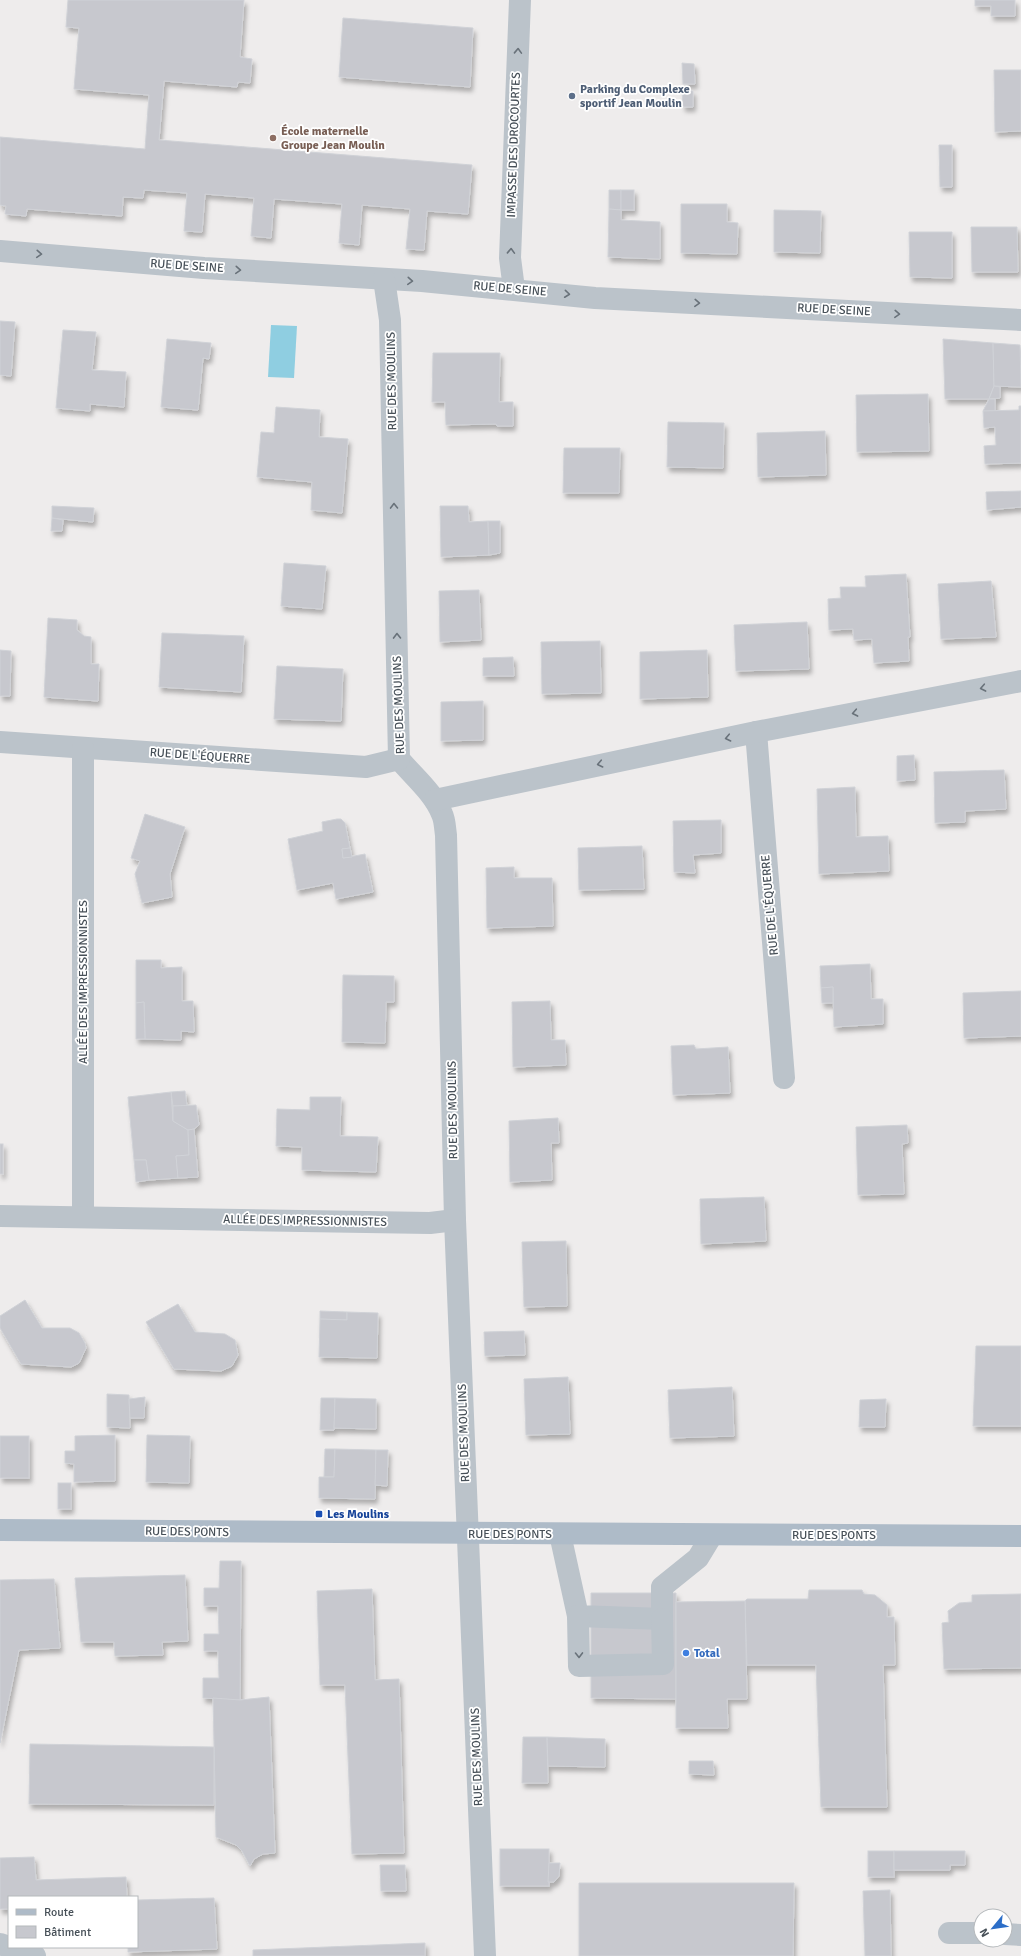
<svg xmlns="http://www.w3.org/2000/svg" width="1021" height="1956" font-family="Signika,sans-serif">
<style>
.water{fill:#8fcee1}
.building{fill:#c7c8ce;stroke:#d0d2d7;filter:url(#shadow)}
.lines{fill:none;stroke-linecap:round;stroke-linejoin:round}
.minor{stroke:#bbc3ca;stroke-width:22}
.major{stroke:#aebbc8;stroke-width:22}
.oneway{stroke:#69727a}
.service-dot{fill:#5c6f8a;stroke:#fff;stroke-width:1.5}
.education-dot{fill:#8d6e63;stroke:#fff;stroke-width:1.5}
.transit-dot{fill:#1a4fb4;stroke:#fff;stroke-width:1.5}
.shop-dot{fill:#3f7fe0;stroke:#fff;stroke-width:1.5}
.labels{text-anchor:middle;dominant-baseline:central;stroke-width:3.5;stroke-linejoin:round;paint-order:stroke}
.service-label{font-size:12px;font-weight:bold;fill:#4e5e75;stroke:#fff;text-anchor:start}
.education-label{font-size:12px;font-weight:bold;fill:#785e54;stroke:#fff;text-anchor:start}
.street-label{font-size:12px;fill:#464f57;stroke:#fff}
.transit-label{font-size:12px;font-weight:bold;fill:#164399;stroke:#fff;text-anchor:start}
.shop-label{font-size:12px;font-weight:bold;fill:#366cbe;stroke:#fff;text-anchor:start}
</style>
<defs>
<filter id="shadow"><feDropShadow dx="2.5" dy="4.5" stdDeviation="2" flood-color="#0004"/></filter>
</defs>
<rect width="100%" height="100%" fill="#eeecec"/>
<!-- water -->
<path class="water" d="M 271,325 L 297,326 L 294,378 L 268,377 Z"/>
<!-- building -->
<g class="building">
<path d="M 68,0 L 244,0 L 240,57 L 252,59 L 250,83 L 238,82 L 237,87 L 164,81 L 159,140 L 472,165 L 468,214 L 427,211 L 424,250 L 406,249 L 410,209 L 362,205 L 359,245 L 339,243 L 342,204 L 274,199 L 271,238 L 251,236 L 254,198 L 205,194 L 202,232 L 184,231 L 187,193 L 144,190 L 143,198 L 123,197 L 122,216 L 27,209 L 26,216 L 5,214 L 6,206 L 0,205 L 0,137 L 145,149 L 149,95 L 74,89 L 79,28 L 66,27 Z"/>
<path d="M 975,0 L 1015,0 L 1015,16 L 991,16 L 991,6 L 975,6 Z"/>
<path d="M 343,18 L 473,28 L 470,87 L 339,77 Z"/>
<path d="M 682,63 L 694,64 L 695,84 L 683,84 Z"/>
<path d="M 994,70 L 1021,70 L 1021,131 L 995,132 Z"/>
<path d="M 682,90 L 693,91 L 693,107 L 683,107 Z"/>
<path d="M 939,145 L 952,145 L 952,187 L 940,187 Z"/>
<path d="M 609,190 L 621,190 L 621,210 L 609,209 Z"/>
<rect x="621" y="190" width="13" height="20"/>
<path d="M 681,204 L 727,204 L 727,222 L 738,223 L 737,254 L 681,253 Z"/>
<path d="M 609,209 L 621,210 L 621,220 L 660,222 L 660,259 L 608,257 Z"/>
<path d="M 774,210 L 821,211 L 820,253 L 774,252 Z"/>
<path d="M 971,227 L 1017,227 L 1018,272 L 972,272 Z"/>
<path d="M 909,232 L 952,232 L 952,278 L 910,277 Z"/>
<path d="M 0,321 L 15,322 L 11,376 L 0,375 Z"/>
<path d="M 63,330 L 96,332 L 92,370 L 126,372 L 124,407 L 90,404 L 90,411 L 56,408 Z"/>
<path d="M 167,339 L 211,343 L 209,359 L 203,358 L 198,410 L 161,407 Z"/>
<path d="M 943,339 L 993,343 L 994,386 L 989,399 L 945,399 Z"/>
<path d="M 993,343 L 1020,345 L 1021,387 L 994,386 Z"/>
<path d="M 433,353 L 500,353 L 499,402 L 513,402 L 513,426 L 497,426 L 496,424 L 446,425 L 445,402 L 432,402 Z"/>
<path d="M 994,386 L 1000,387 L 1000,398 L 989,399 Z"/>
<path d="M 928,394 L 929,451 L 857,452 L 856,395 Z"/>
<path d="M 989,399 L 995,399 L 995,411 L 983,411 Z"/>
<path d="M 1019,406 L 1021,406 L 1021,463 L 985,464 L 984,446 L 996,445 L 995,427 L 984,428 L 983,411 L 1019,410 Z"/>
<path d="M 276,407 L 320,410 L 319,437 L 348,439 L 342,513 L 311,510 L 312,482 L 257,477 L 261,432 L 274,433 Z"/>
<path d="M 668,422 L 724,423 L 723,468 L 667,467 Z"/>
<path d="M 825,431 L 826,475 L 758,477 L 757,433 Z"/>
<path d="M 564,448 L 620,448 L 619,493 L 563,493 Z"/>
<path d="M 1021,491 L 1021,507 L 987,510 L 986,492 Z"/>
<path d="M 52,506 L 94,508 L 93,522 L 52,518 Z"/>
<path d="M 440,506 L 468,506 L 469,522 L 488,521 L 489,555 L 441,557 Z"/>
<path d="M 52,518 L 63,520 L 62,531 L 51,531 Z"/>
<path d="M 488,521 L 500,521 L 500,553 L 489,555 Z"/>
<path d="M 284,563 L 326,566 L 322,609 L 281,606 Z"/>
<path d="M 906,574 L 910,637 L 908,637 L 909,661 L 874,663 L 872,639 L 854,640 L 853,629 L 829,630 L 828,599 L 841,598 L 840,587 L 866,587 L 865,576 Z"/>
<path d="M 991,581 L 996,637 L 941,639 L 938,584 Z"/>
<path d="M 479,590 L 481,640 L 440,642 L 439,591 Z"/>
<path d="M 48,618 L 77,620 L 77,630 L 84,636 L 91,637 L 91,664 L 99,664 L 98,701 L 44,697 Z"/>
<path d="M 807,622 L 809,669 L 736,671 L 734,625 Z"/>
<path d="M 162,633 L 244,636 L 241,692 L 159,687 Z"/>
<path d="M 600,641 L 601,693 L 542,694 L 541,642 Z"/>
<path d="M 0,650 L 11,651 L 10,696 L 0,696 Z"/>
<path d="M 707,650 L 708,697 L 640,699 L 640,652 Z"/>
<path d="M 513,657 L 514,676 L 483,676 L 483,658 Z"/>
<path d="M 277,666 L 343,669 L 341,721 L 274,719 Z"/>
<path d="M 483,701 L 483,740 L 441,741 L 441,702 Z"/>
<path d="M 914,755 L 915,780 L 897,781 L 897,756 Z"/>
<path d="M 1004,770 L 1006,809 L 965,811 L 965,822 L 935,823 L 934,772 Z"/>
<path d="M 855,787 L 856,837 L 888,836 L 889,871 L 819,874 L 817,789 Z"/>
<path d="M 145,814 L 185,827 L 170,874 L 172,897 L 142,903 L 135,874 L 140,861 L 131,858 Z"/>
<path d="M 337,819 L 341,819 L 345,823 L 350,848 L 342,849 L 343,858 L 365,854 L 373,892 L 336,899 L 333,883 L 297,890 L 288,839 L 323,831 L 322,822 Z"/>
<path d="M 721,820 L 721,853 L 693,855 L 695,873 L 674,872 L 673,821 Z"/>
<path d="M 642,846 L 644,889 L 579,890 L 578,848 Z"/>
<path d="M 350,848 L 352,857 L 343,858 L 342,849 Z"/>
<path d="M 514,867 L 514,878 L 552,878 L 553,926 L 487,928 L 486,868 Z"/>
<path d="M 136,960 L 161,960 L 161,968 L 182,967 L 182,1001 L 193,1001 L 194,1032 L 181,1031 L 181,1040 L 145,1039 L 144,1002 L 136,1003 Z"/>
<path d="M 870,964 L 871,999 L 883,999 L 883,1024 L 834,1027 L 833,987 L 821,988 L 820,966 Z"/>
<path d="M 343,975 L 394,976 L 394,1002 L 386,1002 L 385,1043 L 342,1042 Z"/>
<path d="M 833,987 L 833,1003 L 822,1003 L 821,988 Z"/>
<path d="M 1021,991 L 1021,1036 L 964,1038 L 963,993 Z"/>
<path d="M 550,1001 L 551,1040 L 565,1040 L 566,1065 L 513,1067 L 512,1002 Z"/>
<path d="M 144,1002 L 145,1039 L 136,1039 L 136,1003 Z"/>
<path d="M 694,1045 L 696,1049 L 728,1047 L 730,1093 L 673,1095 L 671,1046 Z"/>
<path d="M 185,1091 L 187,1106 L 173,1106 L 171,1092 Z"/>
<path d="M 171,1092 L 173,1121 L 188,1130 L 189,1155 L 176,1156 L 178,1178 L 149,1180 L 146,1160 L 134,1160 L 128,1097 Z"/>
<path d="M 310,1097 L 341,1097 L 340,1136 L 378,1137 L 376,1172 L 302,1170 L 302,1147 L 276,1146 L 277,1109 L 310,1110 Z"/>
<path d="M 196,1105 L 199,1125 L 194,1129 L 188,1130 L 173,1121 L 173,1106 Z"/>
<path d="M 558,1118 L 559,1143 L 551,1143 L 552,1180 L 510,1182 L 509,1121 Z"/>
<path d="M 907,1125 L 908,1143 L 902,1144 L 904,1194 L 858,1195 L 856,1127 Z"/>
<path d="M 194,1129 L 198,1177 L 178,1178 L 176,1156 L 189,1155 L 188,1130 Z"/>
<rect x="0" y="1144" width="3" height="30"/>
<path d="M 134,1160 L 146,1160 L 149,1180 L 136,1182 Z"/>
<path d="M 764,1197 L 766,1241 L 701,1244 L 700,1199 Z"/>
<path d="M 566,1241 L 567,1306 L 524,1307 L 522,1242 Z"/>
<path d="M 25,1300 L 42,1328 L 70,1328 L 79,1333 L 85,1343 L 86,1348 L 79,1363 L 71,1367 L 21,1364 L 0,1328 L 0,1316 Z"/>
<path d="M 178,1304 L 195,1332 L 225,1334 L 235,1340 L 238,1355 L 232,1366 L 221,1371 L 174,1369 L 146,1322 Z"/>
<path d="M 320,1311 L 347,1312 L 347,1320 L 320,1319 Z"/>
<path d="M 347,1312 L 378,1313 L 377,1358 L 319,1357 L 320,1319 L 347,1320 Z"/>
<path d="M 524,1331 L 525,1355 L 485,1356 L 484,1332 Z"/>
<path d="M 976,1346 L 1021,1346 L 1021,1426 L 973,1426 Z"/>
<path d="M 568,1377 L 570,1434 L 526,1435 L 524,1379 Z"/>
<path d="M 732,1387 L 734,1436 L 670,1438 L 668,1390 Z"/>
<path d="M 107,1394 L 129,1395 L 130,1428 L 107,1427 Z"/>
<path d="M 145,1397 L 144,1418 L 130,1418 L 129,1399 Z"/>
<path d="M 321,1398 L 335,1398 L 334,1430 L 320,1430 Z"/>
<path d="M 335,1398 L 376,1399 L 376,1429 L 334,1428 Z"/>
<path d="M 886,1399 L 885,1427 L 859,1427 L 860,1400 Z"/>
<path d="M 115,1435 L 115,1481 L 74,1482 L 74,1464 L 65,1463 L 65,1451 L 75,1451 L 75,1436 Z"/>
<path d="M 147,1435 L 190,1436 L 189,1483 L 146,1482 Z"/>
<rect x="0" y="1436" width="29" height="42"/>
<path d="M 325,1449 L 335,1449 L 334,1477 L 324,1477 Z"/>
<path d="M 335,1449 L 376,1450 L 375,1499 L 319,1498 L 319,1477 L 334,1477 Z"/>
<path d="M 376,1450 L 388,1450 L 387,1486 L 375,1485 Z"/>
<rect x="58" y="1483" width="13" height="26"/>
<path d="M 220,1561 L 241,1561 L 240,1700 L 203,1698 L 203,1678 L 219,1678 L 218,1651 L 204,1651 L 204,1634 L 219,1634 L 218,1606 L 204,1606 L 204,1588 L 219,1588 Z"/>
<path d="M 185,1575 L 188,1641 L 162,1642 L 163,1655 L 115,1656 L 114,1642 L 81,1642 L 75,1578 Z"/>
<path d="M 54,1579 L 60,1648 L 19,1650 L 0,1743 L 0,1580 Z"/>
<path d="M 372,1589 L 375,1680 L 399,1679 L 404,1853 L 352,1854 L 345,1685 L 320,1685 L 317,1591 Z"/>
<path d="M 809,1590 L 862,1590 L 864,1594 L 875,1595 L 887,1605 L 887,1617 L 894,1617 L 895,1665 L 883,1665 L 887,1807 L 821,1807 L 816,1665 L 747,1665 L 745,1601 L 747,1599 L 808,1599 Z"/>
<path d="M 591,1593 L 676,1593 L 676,1699 L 591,1698 Z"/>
<path d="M 1021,1594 L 1021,1668 L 944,1669 L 942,1623 L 949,1622 L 948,1611 L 959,1603 L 972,1602 L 972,1595 Z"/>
<path d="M 745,1601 L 747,1699 L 727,1699 L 728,1728 L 676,1728 L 676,1602 Z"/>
<path d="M 269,1697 L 275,1853 L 263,1854 L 254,1859 L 250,1866 L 242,1851 L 236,1845 L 216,1837 L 213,1698 L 240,1700 Z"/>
<path d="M 523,1737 L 547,1737 L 548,1783 L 522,1783 Z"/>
<path d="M 547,1737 L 605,1739 L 605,1767 L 548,1766 Z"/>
<path d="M 30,1744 L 214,1747 L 214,1805 L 29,1804 Z"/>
<path d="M 689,1761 L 713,1761 L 714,1775 L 689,1774 Z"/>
<rect x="500" y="1849" width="49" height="37"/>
<rect x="868" y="1851" width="26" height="26"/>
<path d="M 894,1851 L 965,1851 L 965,1865 L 950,1865 L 950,1870 L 894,1870 Z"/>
<path d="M 34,1857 L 36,1880 L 126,1877 L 127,1897 L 9,1897 L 9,1909 L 0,1909 L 0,1858 Z"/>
<path d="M 549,1863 L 560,1863 L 559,1876 L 554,1882 L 548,1882 Z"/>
<path d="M 380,1865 L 405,1865 L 406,1891 L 381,1891 Z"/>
<path d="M 579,1883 L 794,1883 L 793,1956 L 579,1956 Z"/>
<path d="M 890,1890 L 891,1956 L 865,1956 L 863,1891 Z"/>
<path d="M 214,1898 L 217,1949 L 128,1952 L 128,1947 L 137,1947 L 137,1900 Z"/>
<path d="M 425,1943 L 425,1956 L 253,1956 L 253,1950 Z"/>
</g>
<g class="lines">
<!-- minor -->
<g class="minor">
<path d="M 0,251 L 204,268 L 422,281 L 595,298 L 1021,320"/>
<path d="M 384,279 L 390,320 L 399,759 C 413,776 434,793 442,814 C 445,820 445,829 446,835 L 455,1220 L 485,1956"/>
<path d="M 514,289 L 510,258 L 520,0"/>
<path d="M 756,732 L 784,1078"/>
<path d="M 0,742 L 366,767 L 399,759"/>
<path d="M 83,748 L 83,1217"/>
<path d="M 435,800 L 756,732 L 1021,681"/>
<path d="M 0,1216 L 430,1223 L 455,1220"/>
<path d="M 560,1534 L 578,1616 L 662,1619 L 662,1587 L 698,1558 L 712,1535"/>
<path d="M 578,1616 L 579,1666 L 663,1664 L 662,1619"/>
<path d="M 949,1933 L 981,1933"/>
<path d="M 1005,1934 L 1021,1935"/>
<path d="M 0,1944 L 35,1956"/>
</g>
<!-- major -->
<path class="major" d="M 0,1530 L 1021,1536"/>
</g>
<!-- one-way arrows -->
<defs><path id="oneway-chevron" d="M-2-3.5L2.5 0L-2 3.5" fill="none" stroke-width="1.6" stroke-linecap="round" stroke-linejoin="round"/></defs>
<g class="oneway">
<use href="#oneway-chevron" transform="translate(518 51) rotate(-88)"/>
<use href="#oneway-chevron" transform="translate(511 251) rotate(-88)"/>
<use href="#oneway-chevron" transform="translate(39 254) rotate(4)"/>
<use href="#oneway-chevron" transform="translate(238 270) rotate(4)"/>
<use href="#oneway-chevron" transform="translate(410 281) rotate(4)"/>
<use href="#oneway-chevron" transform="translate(567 294) rotate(6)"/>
<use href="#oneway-chevron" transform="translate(697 303) rotate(3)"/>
<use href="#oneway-chevron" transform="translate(897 314) rotate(3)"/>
<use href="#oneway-chevron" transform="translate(394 506) rotate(-91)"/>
<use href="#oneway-chevron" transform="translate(397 636) rotate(-91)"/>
<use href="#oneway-chevron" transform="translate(983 688) rotate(169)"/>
<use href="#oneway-chevron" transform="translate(855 713) rotate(169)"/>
<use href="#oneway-chevron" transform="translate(728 738) rotate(168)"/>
<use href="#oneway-chevron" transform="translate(600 764) rotate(168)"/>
<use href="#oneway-chevron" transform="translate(579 1655) rotate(89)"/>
</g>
<!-- markers -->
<circle class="service-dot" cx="572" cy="96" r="4"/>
<circle class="education-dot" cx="273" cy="138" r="4"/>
<rect class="transit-dot" x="315" y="1510" width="8" height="8" rx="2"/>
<circle class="shop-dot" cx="686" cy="1653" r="4"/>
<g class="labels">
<!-- service labels -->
<g class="service-label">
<text x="580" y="89">Parking du Complexe<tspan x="580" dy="14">sportif Jean Moulin</tspan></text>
</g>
<!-- education labels -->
<g class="education-label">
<text x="281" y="131">École maternelle<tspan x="281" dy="14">Groupe Jean Moulin</tspan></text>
</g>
<!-- street labels -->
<g class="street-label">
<text transform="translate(514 145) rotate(-88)">IMPASSE DES DROCOURTES</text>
<text transform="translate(187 266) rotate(4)">RUE DE SEINE</text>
<text transform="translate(510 289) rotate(5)">RUE DE SEINE</text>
<text transform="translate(834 310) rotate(3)">RUE DE SEINE</text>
<text transform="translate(392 381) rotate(-91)">RUE DES MOULINS</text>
<text transform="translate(399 705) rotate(-92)">RUE DES MOULINS</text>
<text transform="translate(200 756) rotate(4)">RUE DE L'ÉQUERRE</text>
<text transform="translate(770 905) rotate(-95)">RUE DE L'ÉQUERRE</text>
<text transform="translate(83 982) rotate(-90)">ALLÉE DES IMPRESSIONNISTES</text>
<text transform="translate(453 1110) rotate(-91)">RUE DES MOULINS</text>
<text transform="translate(305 1221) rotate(1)">ALLÉE DES IMPRESSIONNISTES</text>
<text transform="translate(464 1433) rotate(-92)">RUE DES MOULINS</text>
<text transform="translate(187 1532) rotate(1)">RUE DES PONTS</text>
<text x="510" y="1534">RUE DES PONTS</text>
<text x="834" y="1535">RUE DES PONTS</text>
<text transform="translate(477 1757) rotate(-92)">RUE DES MOULINS</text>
</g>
<!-- transit labels -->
<g class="transit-label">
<text x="327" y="1514">Les Moulins</text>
</g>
<!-- shop labels -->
<g class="shop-label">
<text x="694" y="1653">Total</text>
</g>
</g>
<!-- legend -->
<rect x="8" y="1896" width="130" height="52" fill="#ffffff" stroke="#b5b9bc"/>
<rect x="16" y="1909" width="20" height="6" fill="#aebbc8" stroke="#b5b9bc"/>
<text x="44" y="1916" font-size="12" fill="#464f57">Route</text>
<rect x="16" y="1926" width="20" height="12" fill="#c7c8ce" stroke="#b5b9bc"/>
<text x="44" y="1936" font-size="12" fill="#464f57">Bâtiment</text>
<!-- north arrow -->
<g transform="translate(993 1928) rotate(241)"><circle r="19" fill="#ffffff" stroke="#b5b9bc"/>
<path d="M0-3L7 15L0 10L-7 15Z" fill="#2c6ec8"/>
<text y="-6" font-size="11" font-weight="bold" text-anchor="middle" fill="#464f57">N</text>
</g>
</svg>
